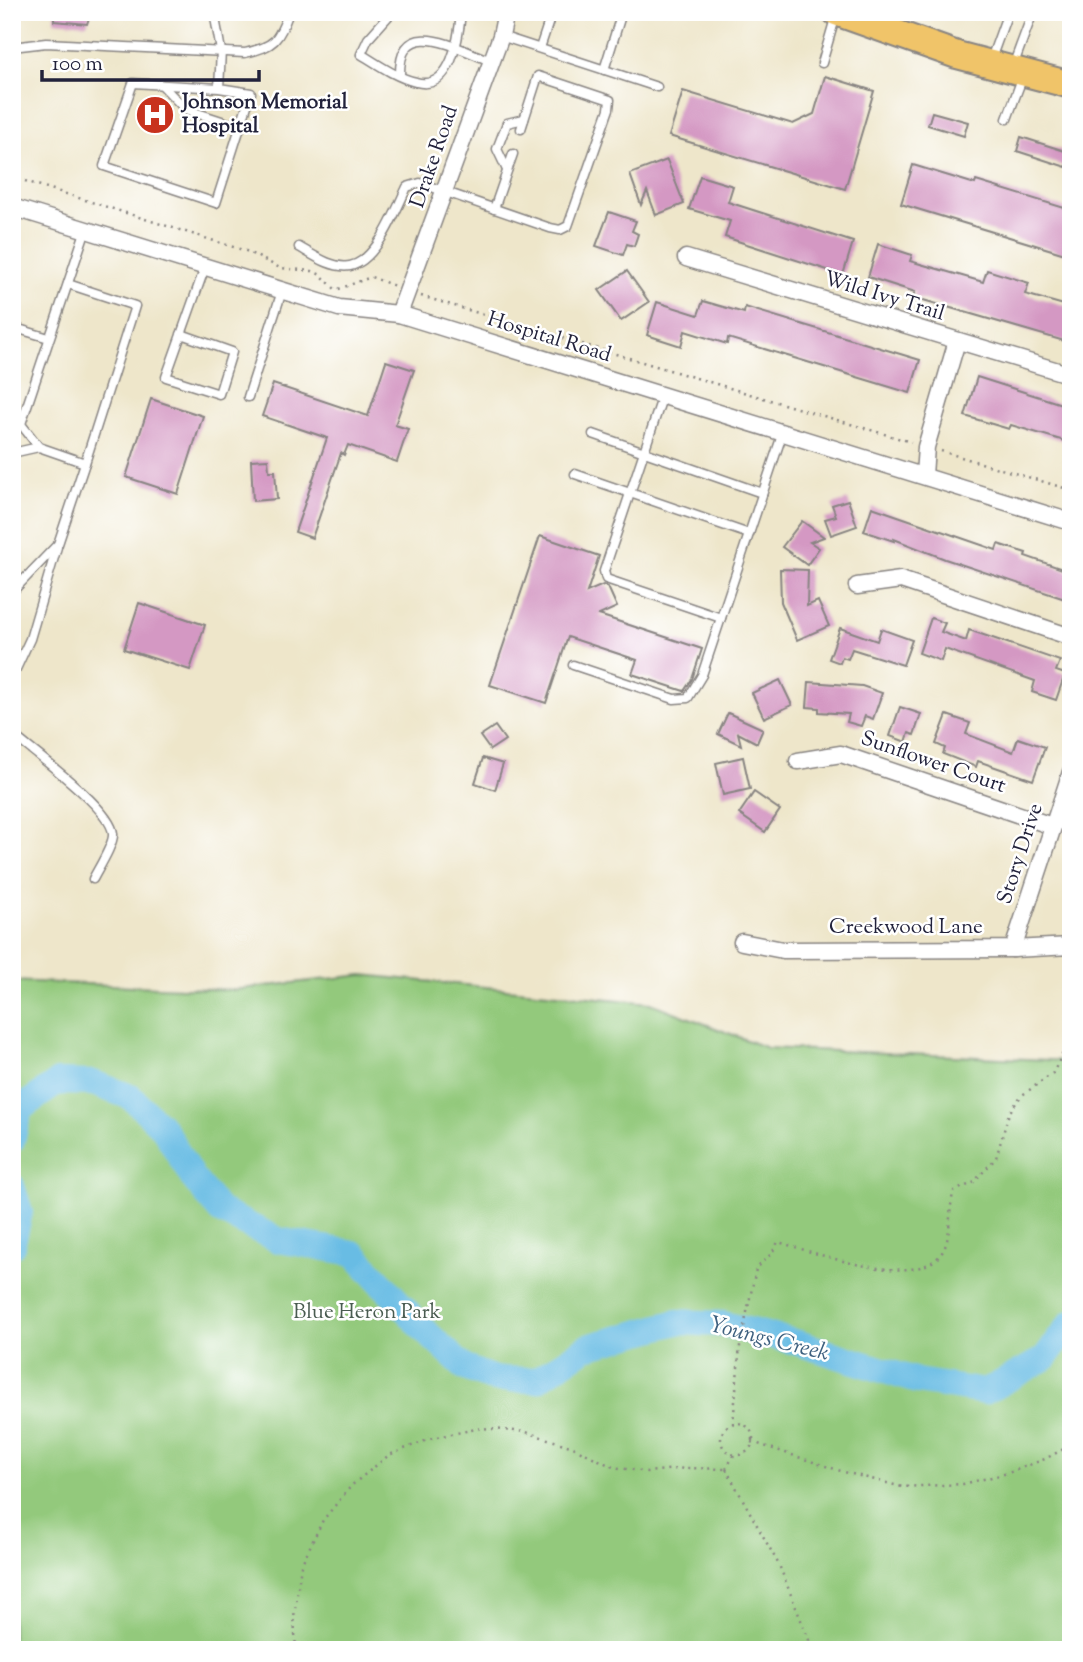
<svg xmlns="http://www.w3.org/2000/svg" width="1083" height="1662" font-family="'Sorts Mill Goudy',serif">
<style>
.green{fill:#93c97b;stroke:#5a765b;stroke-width:2}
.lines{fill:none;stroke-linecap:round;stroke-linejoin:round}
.river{stroke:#68bce4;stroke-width:26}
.building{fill:#d498c3}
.lane-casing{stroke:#888482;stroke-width:11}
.street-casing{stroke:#888482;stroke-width:19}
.primary-casing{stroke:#888482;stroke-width:30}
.path{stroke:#888482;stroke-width:2.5;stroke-dasharray:2 5;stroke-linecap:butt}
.lane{stroke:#fff;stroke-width:8}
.street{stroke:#fff;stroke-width:16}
.primary{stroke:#f0c469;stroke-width:26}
.labels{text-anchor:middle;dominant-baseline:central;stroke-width:5;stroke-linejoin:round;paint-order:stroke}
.poi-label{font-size:21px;font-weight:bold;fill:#22223b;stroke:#fff;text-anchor:start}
.street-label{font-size:21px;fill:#22223b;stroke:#fff}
.park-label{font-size:21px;fill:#4a5c51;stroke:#fff}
.water-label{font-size:23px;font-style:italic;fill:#3e607f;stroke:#fff}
</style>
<rect width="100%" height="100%" fill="#fff"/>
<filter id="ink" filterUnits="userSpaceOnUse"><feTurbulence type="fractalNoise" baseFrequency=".0143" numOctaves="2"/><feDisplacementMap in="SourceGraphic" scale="14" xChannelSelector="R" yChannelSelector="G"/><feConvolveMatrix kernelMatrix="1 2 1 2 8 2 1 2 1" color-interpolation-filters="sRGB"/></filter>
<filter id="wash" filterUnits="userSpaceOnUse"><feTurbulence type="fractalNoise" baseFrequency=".00686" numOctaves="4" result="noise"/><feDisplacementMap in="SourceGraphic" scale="28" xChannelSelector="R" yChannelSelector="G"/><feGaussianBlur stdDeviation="1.57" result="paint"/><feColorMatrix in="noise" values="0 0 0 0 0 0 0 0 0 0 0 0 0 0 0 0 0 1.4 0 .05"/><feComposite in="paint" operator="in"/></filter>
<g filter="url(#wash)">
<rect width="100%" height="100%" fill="#eee6ca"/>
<!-- green -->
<path class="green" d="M 362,975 L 651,1003 L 767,1048 L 1071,1061 L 1071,1650 L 12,1650 L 12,981 L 233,990 Z"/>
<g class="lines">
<!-- river -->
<g class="river">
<path d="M 12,1140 L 20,1109 L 58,1082 L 93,1083 L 131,1097 L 164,1129 L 192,1177 L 220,1211 L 278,1240 L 354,1253 L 425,1331 L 465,1368 L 494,1379 L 537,1380 L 587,1347 L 677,1322 L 724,1324 L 795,1342 L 917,1381 L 985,1392 L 1044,1359 L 1071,1323"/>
<path d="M 12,1186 L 20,1212 L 12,1246"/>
</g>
</g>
<g id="blocks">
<!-- building -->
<g class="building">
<path d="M 54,12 L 91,12 L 87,24 L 54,21 Z"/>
<path d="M 825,76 L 874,91 L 845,189 L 669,136 L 683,91 L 793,124 L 814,114 Z"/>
<path d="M 932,112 L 968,122 L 964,136 L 928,125 Z"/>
<path d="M 1021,137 L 1071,153 L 1066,167 L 1017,151 Z"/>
<path d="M 667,160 L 684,204 L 656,215 L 647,191 L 641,205 L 630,174 Z"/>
<path d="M 913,165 L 975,184 L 976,181 L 1071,210 L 1071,252 L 1067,251 L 1065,254 L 901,204 Z"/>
<path d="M 700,176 L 733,186 L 728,202 L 853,242 L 843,275 L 725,237 L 730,221 L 689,209 Z"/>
<path d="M 609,212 L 636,221 L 632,231 L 638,234 L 634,246 L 627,244 L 623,255 L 596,246 Z"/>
<path d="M 878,244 L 912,255 L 910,261 L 983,282 L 987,270 L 1029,283 L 1025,294 L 1071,307 L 1071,343 L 913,297 L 915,292 L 868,277 Z"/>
<path d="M 627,271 L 649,302 L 621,321 L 599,290 Z"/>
<path d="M 703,301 L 744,313 L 745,307 L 920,360 L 910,393 L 728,338 L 727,344 L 685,331 L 681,346 L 647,335 L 657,302 L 698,315 Z"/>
<path d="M 386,361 L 414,370 L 395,425 L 408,429 L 397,462 L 348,445 L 344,455 L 341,453 L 312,538 L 295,532 L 327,438 L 262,416 L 273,384 L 368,416 Z"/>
<path d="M 977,377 L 1071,407 L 1071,443 L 1011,425 L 1009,429 L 965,416 Z"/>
<path d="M 151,399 L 203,416 L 178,494 L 126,477 Z"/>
<path d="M 268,459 L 269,471 L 275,471 L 277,499 L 253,501 L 251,460 Z"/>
<path d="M 848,500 L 857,526 L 831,535 L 825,519 L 836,516 L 832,505 Z"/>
<path d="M 872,507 L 996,550 L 998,544 L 1026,553 L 1025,556 L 1071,572 L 1071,601 L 945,559 L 894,539 L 894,541 L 864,531 Z"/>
<path d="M 802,521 L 824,537 L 810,542 L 819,548 L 807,565 L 782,547 Z"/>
<path d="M 540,536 L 599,556 L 587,592 L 603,585 L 608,587 L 617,607 L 599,615 L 702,649 L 692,679 L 684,691 L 632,674 L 637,660 L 568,637 L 546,703 L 490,685 Z"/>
<path d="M 780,569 L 808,570 L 807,606 L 818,601 L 829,626 L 797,640 L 781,602 Z"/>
<path d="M 139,603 L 205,625 L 190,670 L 124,649 Z"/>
<path d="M 931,618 L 945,623 L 941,632 L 966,641 L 969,630 L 1060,661 L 1056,671 L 1065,674 L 1056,700 L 1032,692 L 1035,681 L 945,649 L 941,661 L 919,653 Z"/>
<path d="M 840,628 L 877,641 L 881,629 L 912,640 L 903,665 L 852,649 L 848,659 L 842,657 L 840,663 L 829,659 Z"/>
<path d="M 780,680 L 792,705 L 764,718 L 752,693 Z"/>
<path d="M 809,682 L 862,686 L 882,693 L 873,719 L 865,716 L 861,726 L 847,722 L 849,714 L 819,712 L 819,708 L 807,707 Z"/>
<path d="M 900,707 L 921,714 L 914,735 L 909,733 L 906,742 L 890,736 Z"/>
<path d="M 728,713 L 763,729 L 757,743 L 738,733 L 741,745 L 718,734 Z"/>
<path d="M 947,715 L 970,723 L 966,734 L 1013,752 L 1018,738 L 1045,747 L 1033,780 L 978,761 L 976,767 L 943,754 L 945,748 L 936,744 Z"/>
<path d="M 495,726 L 505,740 L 490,750 L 480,736 Z"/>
<path d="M 743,757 L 750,789 L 723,795 L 716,763 Z"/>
<path d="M 483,758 L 503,764 L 495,790 L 475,783 Z"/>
<path d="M 754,792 L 780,810 L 765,832 L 739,814 Z"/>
</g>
</g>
</g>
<g filter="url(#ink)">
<use href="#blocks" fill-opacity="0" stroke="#888482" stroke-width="2"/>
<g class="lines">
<!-- lane casing -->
<g class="lane-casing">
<g id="lane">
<path d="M 214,12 L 221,51 L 219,88 L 251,93 L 216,203 L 104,166 L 133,83 L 219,88"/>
<path d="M 392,12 L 368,39 L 361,54 C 377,64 397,78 416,82 C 452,92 459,36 461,12"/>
<path d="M 501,36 L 657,87"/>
<path d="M 12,47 L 46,43 L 245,53 C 275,46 278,41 289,12"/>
<path d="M 540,48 L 552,12"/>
<path d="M 991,59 L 1008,12"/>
<path d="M 822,63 L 836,15"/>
<path d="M 1013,66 L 1033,12"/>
<path d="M 604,70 L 622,12"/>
<path d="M 400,75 C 399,13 457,49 491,61"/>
<path d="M 162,85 L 185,109 L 240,127"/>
<path d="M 1007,119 L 1023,76"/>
<path d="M 12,121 L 15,143 L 13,207"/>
<path d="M 507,170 L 497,149 L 507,123 L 524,119"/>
<path d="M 494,209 L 513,154"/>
<path d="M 299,247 C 313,255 332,269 350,266 C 377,261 396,210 407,187 L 420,183 L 550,228 L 560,230 L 568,226 L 609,109 L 610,100 L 538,76 L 521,129"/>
<path d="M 68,284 L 135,306 L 85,463"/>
<path d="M 12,327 L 49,338"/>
<path d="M 181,334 L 232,352 L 219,394 L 166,377 L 205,267"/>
<path d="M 663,395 L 604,571 L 606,579 L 721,618"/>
<path d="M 248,397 L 282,291"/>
<path d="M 12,421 L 21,424 L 86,229"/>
<path d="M 20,423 L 39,447"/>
<path d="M 593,434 L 762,493"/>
<path d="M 12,453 L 39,447 L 85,463 L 58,544 L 12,592"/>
<path d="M 575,474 L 749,534"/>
<path d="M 573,665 L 674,699 L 688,698 L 702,675 L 783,432"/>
<path d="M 12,671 L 16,669 L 30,639 L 57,547"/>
<path d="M 12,734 C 33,752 112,809 113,834 C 114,844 98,869 93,879"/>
</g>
</g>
<!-- street casing -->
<g class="street-casing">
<g id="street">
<path d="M 12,207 L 339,308 L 399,314 L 1071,522"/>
<path d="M 686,258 L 1071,375"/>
<path d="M 399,314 L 501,36 L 506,12"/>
<path d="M 924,475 L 926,447 L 957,341"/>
<path d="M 857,586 L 901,580 L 1071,637"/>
<path d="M 798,761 L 841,754 L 1052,826"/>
<path d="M 742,942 L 783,950 L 1013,949 L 1071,946"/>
<path d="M 1013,949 L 1071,772"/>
</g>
</g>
<!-- primary casing -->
<g class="primary-casing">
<path id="primary" d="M 836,12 L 957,55 L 1071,85"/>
</g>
<!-- path -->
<g class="path">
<path d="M 25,181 L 246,251 L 280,268 L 312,271 L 321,275 L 336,290 L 371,277 L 395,286"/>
<path d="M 421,296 L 911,442"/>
<path d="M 941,451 L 1071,490"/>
<circle cx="737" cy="1439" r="16"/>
<path d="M 733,1424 L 740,1346 L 756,1269 L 772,1253 L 778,1242 C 815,1252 922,1294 944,1249 C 952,1232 948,1209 954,1191 L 973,1183 L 996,1158 L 1009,1113 L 1021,1096 L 1053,1073 L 1071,1037"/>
<path d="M 752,1442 L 844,1472 L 902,1487 L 963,1484 L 1008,1473 L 1045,1459 L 1071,1445"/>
<path d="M 726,1469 L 779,1565 L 809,1640 L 808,1650"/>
<path d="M 726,1469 L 734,1455"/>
<path d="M 296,1650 L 294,1617 L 301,1565 L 323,1520 L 352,1485 L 389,1455 L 432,1438 L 481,1428 L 526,1432 L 573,1447 L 613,1467 L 647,1472 L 687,1468 L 726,1469"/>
</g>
<!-- lane -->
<use href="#lane" class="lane"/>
<!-- street -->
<use href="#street" class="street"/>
<!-- primary -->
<use href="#primary" class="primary"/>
</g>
</g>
<!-- icons -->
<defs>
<g id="hospital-disc" transform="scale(2.0125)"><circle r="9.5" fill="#c8321e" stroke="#fff"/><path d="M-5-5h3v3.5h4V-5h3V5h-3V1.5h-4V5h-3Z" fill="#fff"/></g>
</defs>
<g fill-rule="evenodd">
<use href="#hospital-disc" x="155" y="115"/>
</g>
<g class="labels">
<!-- poi labels -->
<g class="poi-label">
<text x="182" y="103">Johnson Memorial<tspan x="182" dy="24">Hospital</tspan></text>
</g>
<!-- street labels -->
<g class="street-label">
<text transform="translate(435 157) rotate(-71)">Drake Road</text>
<text transform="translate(884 297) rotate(17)">Wild Ivy Trail</text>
<text transform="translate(549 338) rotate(17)">Hospital Road</text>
<text transform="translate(933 763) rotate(19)">Sunflower Court</text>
<text transform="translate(1021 854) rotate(-72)">Story Drive</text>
<text x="906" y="928">Creekwood Lane</text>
</g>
<!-- park labels -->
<g class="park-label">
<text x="367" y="1313">Blue Heron Park</text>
</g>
<!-- water labels -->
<g class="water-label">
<text transform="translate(769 1340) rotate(14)">Youngs Creek</text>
</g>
</g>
<!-- margin -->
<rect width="1083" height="1662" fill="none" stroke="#fff" stroke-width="42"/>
<!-- scale -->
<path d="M42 70v10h217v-10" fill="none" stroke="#22223b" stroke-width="3.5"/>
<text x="52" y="70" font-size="21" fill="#22223b" stroke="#ffffff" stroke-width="5" paint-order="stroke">100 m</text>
</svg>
